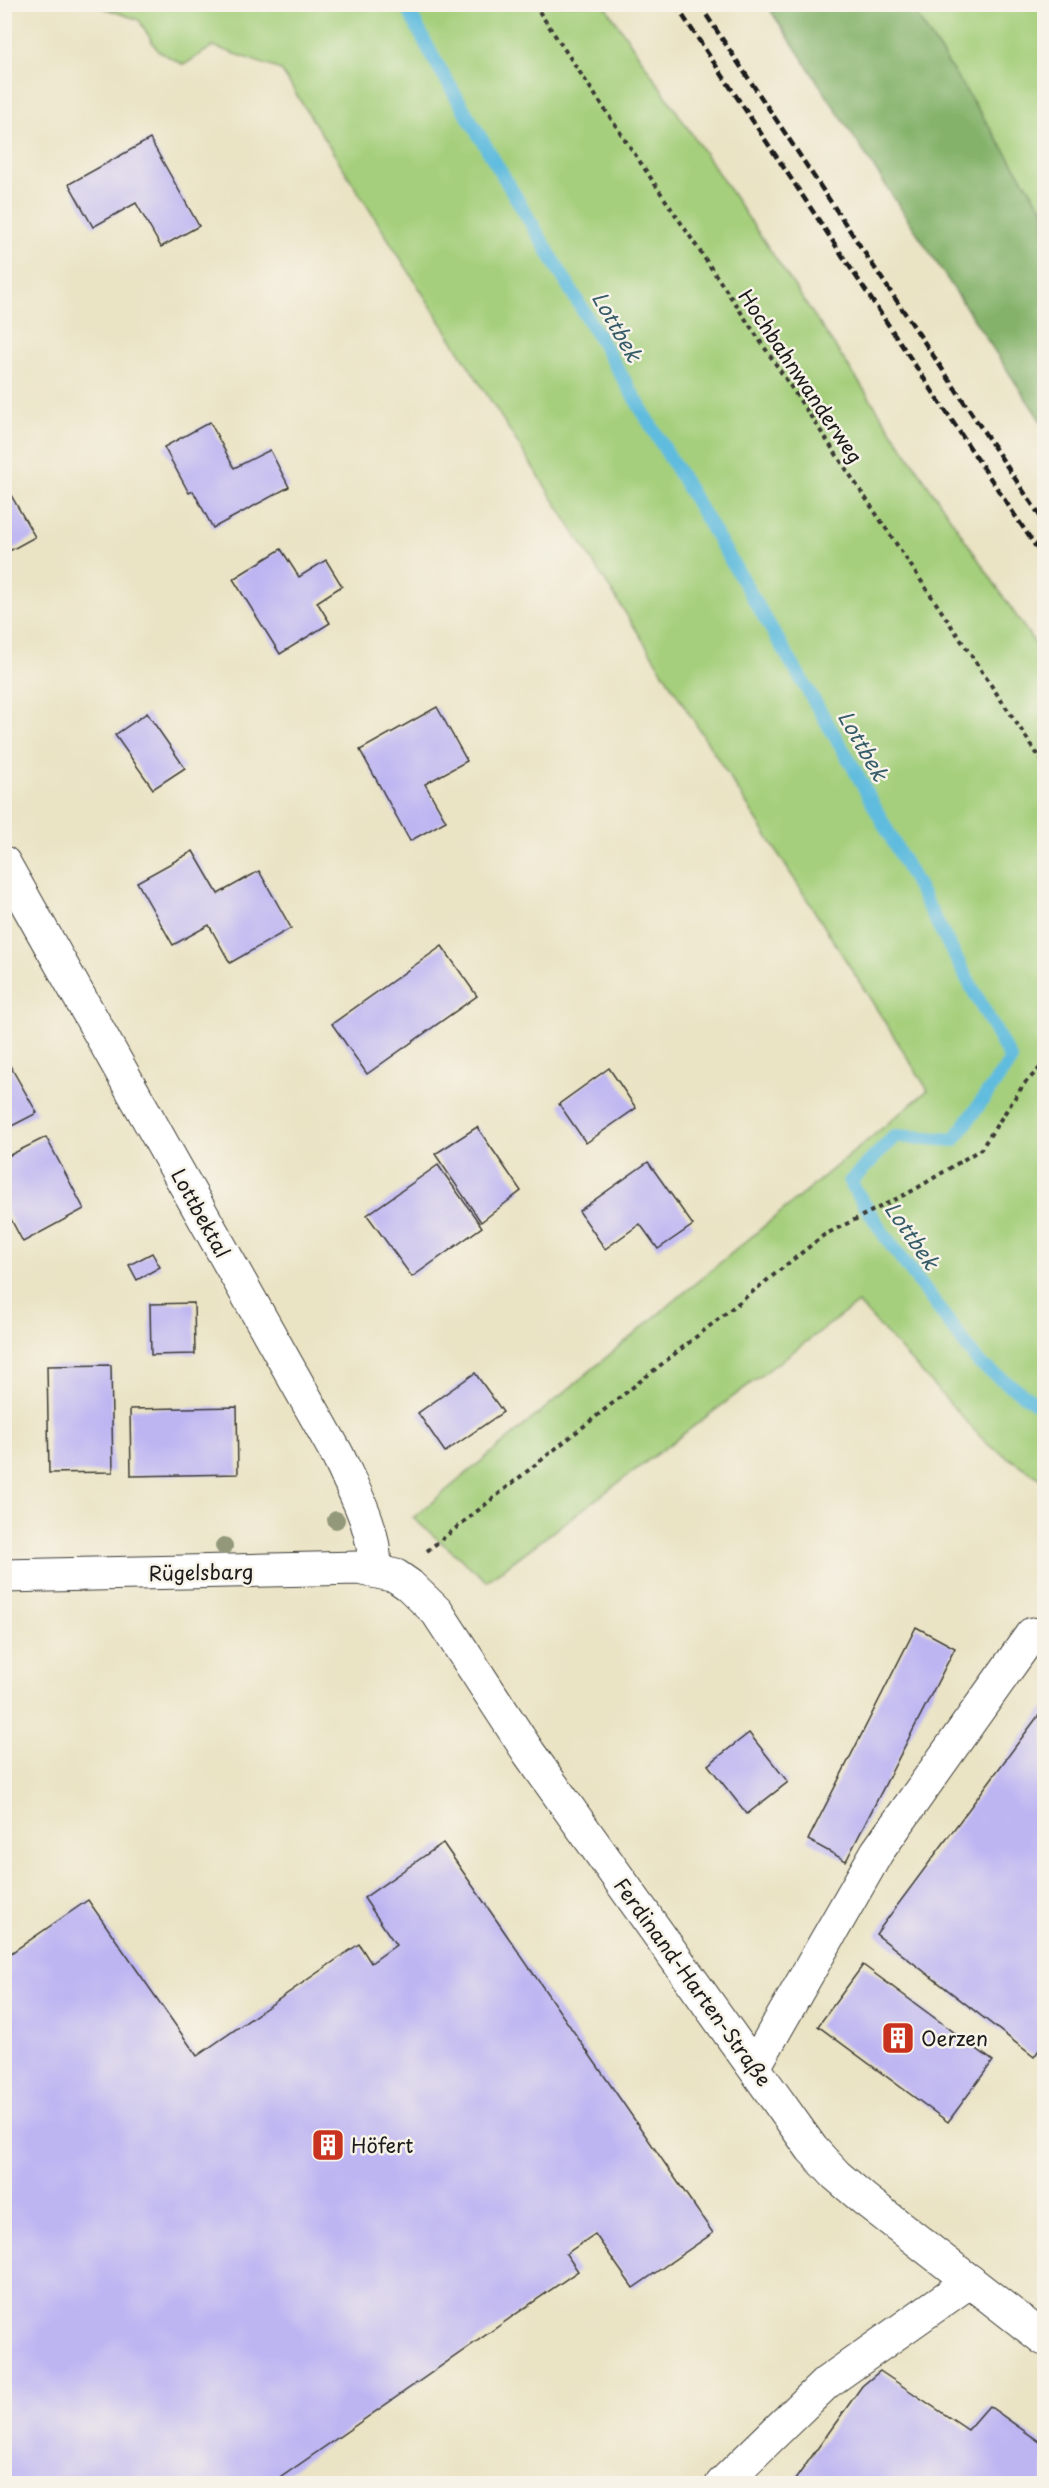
<svg xmlns="http://www.w3.org/2000/svg" width="1049" height="2488" font-family="'Playpen Sans',sans-serif">
<style>
.green{fill:#a5cf7b;stroke:#60764c;stroke-width:1.5}
.forest{fill:#84b26b;stroke:#506744;stroke-width:1.5}
.lines{fill:none;stroke-linecap:round;stroke-linejoin:round}
.stream{stroke:#60bcde;stroke-width:14}
.building{fill:#bdb5f2}
.minor-casing{stroke:#3b3a35;stroke-width:35}
.path{stroke:#3b3a35;stroke-width:4;stroke-dasharray:4.5 4.5;stroke-linecap:butt}
.minor{stroke:#fff;stroke-width:33}
.rail{stroke:#1c1c1c;stroke-width:4.5;stroke-dasharray:9 4.5;stroke-linecap:butt}
.tree{fill:#93987a}
.labels{text-anchor:middle;dominant-baseline:central;stroke-width:5;stroke-linejoin:round;paint-order:stroke}
.street-label{font-size:20px;fill:#1c1c1c;stroke:#f7f3e8}
.poi-label{font-size:20px;fill:#1c1c1c;stroke:#f7f3e8;text-anchor:start}
.water-label{font-size:21px;font-style:italic;fill:#375c6a;stroke:#f7f3e8}
</style>
<rect width="100%" height="100%" fill="#f7f3e8"/>
<filter id="ink" filterUnits="userSpaceOnUse"><feTurbulence type="fractalNoise" baseFrequency=".0167" numOctaves="2"/><feDisplacementMap in="SourceGraphic" scale="12" xChannelSelector="R" yChannelSelector="G"/><feConvolveMatrix kernelMatrix="1 2 1 2 8 2 1 2 1" color-interpolation-filters="sRGB"/></filter>
<filter id="wash" filterUnits="userSpaceOnUse"><feTurbulence type="fractalNoise" baseFrequency=".008" numOctaves="4" result="noise"/><feDisplacementMap in="SourceGraphic" scale="24" xChannelSelector="R" yChannelSelector="G"/><feGaussianBlur stdDeviation="1.35" result="paint"/><feColorMatrix in="noise" values="0 0 0 0 0 0 0 0 0 0 0 0 0 0 0 0 0 1.4 0 .05"/><feComposite in="paint" operator="in"/></filter>
<g filter="url(#wash)">
<rect width="100%" height="100%" fill="#eae3c4"/>
<!-- green -->
<g class="green">
<path d="M 95,5 L 605,5 L 1044,657 L 1044,1481 L 987,1444 L 858,1303 L 487,1581 L 413,1518 L 928,1090 L 281,70 L 213,46 L 184,65 L 158,51 L 139,20 Z"/>
<path d="M 910,5 L 1044,5 L 1044,211 Z"/>
</g>
<!-- forest -->
<path class="forest" d="M 767,5 L 910,5 L 1044,211 L 1044,426 Z"/>
<g class="lines">
<!-- stream -->
<path class="stream" d="M 405,4 L 434,59 L 852,765 L 1011,1060 L 954,1140 L 895,1136 L 850,1182 L 887,1239 L 979,1363 L 1044,1409"/>
</g>
<g id="blocks">
<!-- building -->
<g class="building">
<path d="M 150,139 L 199,226 L 161,247 L 136,203 L 93,227 L 69,184 Z"/>
<path d="M 210,422 L 234,468 L 270,450 L 289,487 L 213,528 L 193,491 L 189,493 L 164,447 Z"/>
<path d="M 4,483 L 35,537 L 4,554 Z"/>
<path d="M 281,549 L 299,577 L 326,560 L 342,586 L 317,602 L 330,623 L 280,654 L 233,579 Z"/>
<path d="M 437,707 L 467,761 L 425,784 L 446,821 L 410,841 L 360,750 Z"/>
<path d="M 147,713 L 185,768 L 153,789 L 115,735 Z"/>
<path d="M 193,851 L 218,894 L 259,871 L 291,928 L 230,963 L 209,925 L 173,945 L 137,882 Z"/>
<path d="M 442,946 L 477,996 L 367,1074 L 332,1024 Z"/>
<path d="M 4,1055 L 37,1113 L 4,1130 Z"/>
<path d="M 609,1068 L 636,1108 L 586,1143 L 559,1104 Z"/>
<path d="M 477,1127 L 521,1191 L 481,1222 L 435,1154 Z"/>
<path d="M 46,1137 L 84,1209 L 23,1242 L 4,1206 L 4,1158 Z"/>
<path d="M 648,1162 L 693,1225 L 658,1249 L 640,1224 L 605,1249 L 579,1211 Z"/>
<path d="M 438,1165 L 482,1227 L 412,1277 L 367,1215 Z"/>
<path d="M 152,1253 L 160,1267 L 137,1280 L 129,1265 Z"/>
<path d="M 194,1303 L 195,1354 L 151,1355 L 150,1304 Z"/>
<path d="M 111,1365 L 113,1472 L 49,1473 L 47,1366 Z"/>
<path d="M 475,1373 L 503,1412 L 445,1452 L 418,1413 Z"/>
<path d="M 237,1407 L 238,1474 L 131,1476 L 130,1409 Z"/>
<path d="M 916,1627 L 955,1648 L 846,1861 L 808,1840 Z"/>
<path d="M 1044,1708 L 1044,2043 L 1034,2057 L 876,1934 Z"/>
<path d="M 749,1733 L 788,1782 L 747,1814 L 708,1765 Z"/>
<path d="M 443,1843 L 713,2233 L 633,2288 L 595,2234 L 566,2254 L 578,2271 L 271,2484 L 9,2484 L 4,2477 L 4,1958 L 88,1900 L 197,2056 L 359,1944 L 371,1963 L 396,1945 L 364,1898 Z"/>
<path d="M 863,1965 L 993,2061 L 948,2122 L 818,2026 Z"/>
<path d="M 880,2371 L 968,2430 L 989,2406 L 1044,2445 L 1044,2484 L 792,2484 L 862,2386 Z"/>
</g>
</g>
</g>
<g filter="url(#ink)">
<use href="#blocks" fill-opacity="0" stroke="#3b3a35" stroke-width="1.5"/>
<g class="lines">
<!-- minor casing -->
<g class="minor-casing">
<g id="minor">
<path d="M 4,863 L 337,1454 C 355,1494 375,1526 375,1570"/>
<path d="M 4,1576 L 359,1568 L 396,1576 L 409,1585 L 437,1612 L 529,1753 L 812,2149 L 836,2175 L 864,2199 L 1044,2339"/>
<path d="M 754,2067 L 877,1852 L 1032,1634"/>
<path d="M 722,2484 L 826,2383 L 970,2281"/>
</g>
</g>
<!-- path -->
<g class="path">
<path d="M 534,4 L 1044,764"/>
<path d="M 427,1551 L 824,1235 L 914,1190 L 981,1149 L 1024,1084 L 1044,1064"/>
</g>
<!-- minor -->
<use href="#minor" class="minor"/>
<!-- rail -->
<g class="rail">
<path d="M 675,4 L 1044,559"/>
<path d="M 699,4 L 1044,522"/>
</g>
</g>
<!-- trees -->
<g class="tree">
<circle cx="336" cy="1520" r="9"/>
<circle cx="224" cy="1546" r="9"/>
</g>
</g>
<!-- icons -->
<defs>
<g id="building-square" transform="scale(1.725)"><rect x="-9" y="-9" width="18" height="18" rx="4" fill="#c8321e" stroke="#f7f3e8"/><path d="M-4-6H4V6H1V3H-1V6H-4ZM-2.5-4.3h1.7v1.8h-1.7ZM.8-4.3h1.7v1.8H.8ZM-2.5-1h1.7V.8h-1.7ZM.8-1h1.7V.8H.8Z" fill="#fff"/></g>
</defs>
<g fill-rule="evenodd">
<use href="#building-square" x="898" y="2038"/>
<use href="#building-square" x="328" y="2145"/>
</g>
<g class="labels">
<!-- street labels -->
<g class="street-label">
<text transform="translate(801 376) rotate(56)">Hochbahnwanderweg</text>
<text transform="translate(201 1213) rotate(61)">Lottbektal</text>
<text transform="translate(201 1572) rotate(-1)">Rügelsbarg</text>
<text transform="translate(693 1982) rotate(54)">Ferdinand-Harten-Straße</text>
</g>
<!-- poi labels -->
<g class="poi-label">
<text x="921" y="2038">Oerzen</text>
<text x="351" y="2145">Höfert</text>
</g>
<!-- water labels -->
<g class="water-label">
<text transform="translate(618 326) rotate(60)">Lottbek</text>
<text transform="translate(864 745) rotate(60)">Lottbek</text>
<text transform="translate(913 1235) rotate(55)">Lottbek</text>
</g>
</g>
<!-- margin -->
<rect width="1049" height="2488" fill="none" stroke="#f7f3e8" stroke-width="24"/>
</svg>
